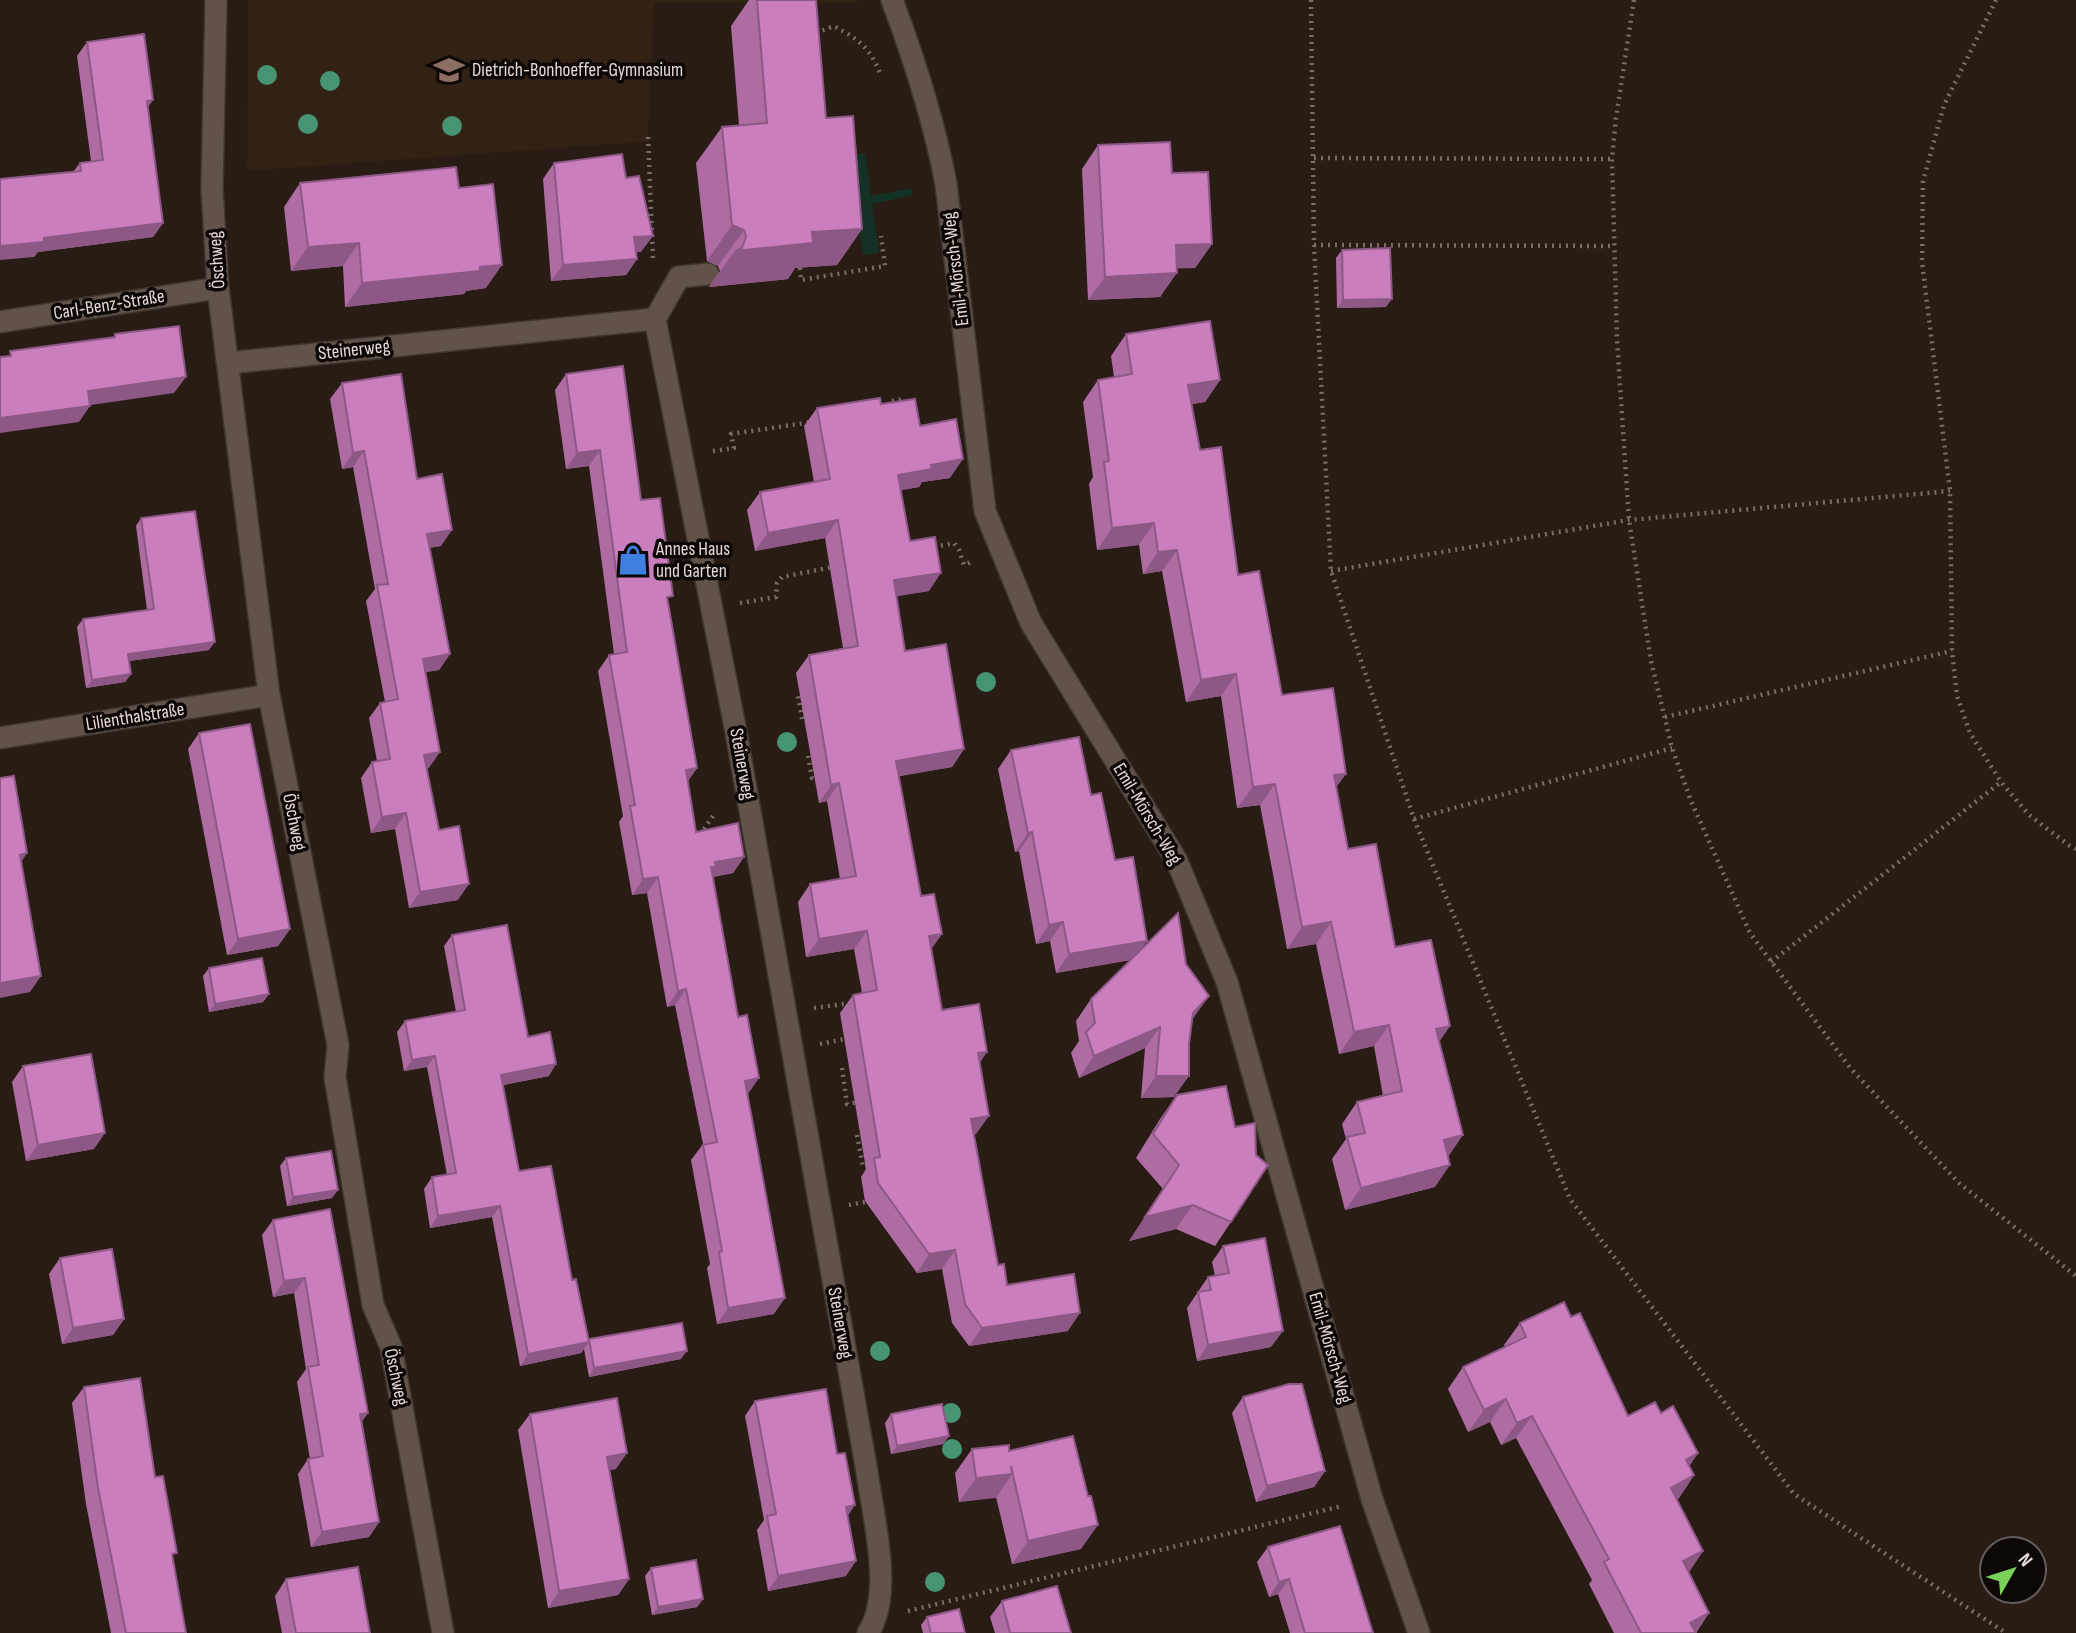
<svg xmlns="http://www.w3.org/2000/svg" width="2076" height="1633" font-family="'Sofia Sans Condensed',sans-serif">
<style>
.built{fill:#322115}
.green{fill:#133225}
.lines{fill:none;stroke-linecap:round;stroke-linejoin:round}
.minor-casing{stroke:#3f3631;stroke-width:24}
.path{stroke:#7a6f68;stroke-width:4.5;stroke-dasharray:2 5;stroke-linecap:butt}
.minor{stroke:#615349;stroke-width:21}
.tree{fill:#469471}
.wall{fill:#ae6ca3}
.shaded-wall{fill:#8d5885}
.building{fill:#ca7ebe;stroke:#8d5885;stroke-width:2}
.labels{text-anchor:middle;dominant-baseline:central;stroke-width:7;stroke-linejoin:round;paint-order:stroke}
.poi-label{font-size:19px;fill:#e4dbd6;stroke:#0d0805;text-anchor:start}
.street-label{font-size:19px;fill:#e4dbd6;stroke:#0d0805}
</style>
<rect width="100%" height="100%" fill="#281c14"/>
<!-- built -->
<path class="built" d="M 248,0 L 857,0 L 859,3 L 654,3 L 648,137 L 652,141 L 247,171 Z"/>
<!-- green -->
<path class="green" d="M 865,153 L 871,196 L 912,188 L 913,195 L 872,204 L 879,253 L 863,255 L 849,155 Z"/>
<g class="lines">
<!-- minor casing -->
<g class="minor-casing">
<g id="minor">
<path d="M 216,0 L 212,189 L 218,288 L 269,695 L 338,1045 L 335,1077 L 373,1305 L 391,1347 L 443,1633"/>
<path d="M 892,0 C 915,61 934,121 946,184 L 985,511 L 1031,623 L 1177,861 L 1227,982 L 1372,1499 L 1419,1633"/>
<path d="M 655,319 L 679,277 L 708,274"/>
<path d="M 0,322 L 218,288"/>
<path d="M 228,363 L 655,319 L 736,732 L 867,1472 C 873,1517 894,1594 868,1633"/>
<path d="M 0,738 L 269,695"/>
</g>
</g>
<!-- path -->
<g class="path">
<path d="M 1311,0 L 1314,245 L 1331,571 L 1414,819 L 1570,1199 L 1794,1494 L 2006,1633"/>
<path d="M 1634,0 L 1616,118 L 1612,159 L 1617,340 L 1629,520 L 1651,661 L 1672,748 L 1691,801 L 1750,933 L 1851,1069 L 1959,1183 L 2076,1276"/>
<path d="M 1996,0 L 1944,105 L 1923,181 L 1922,262 L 1950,491 L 1952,651 L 1957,696 L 1970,733 L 2001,782 L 2029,815 L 2070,846 L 2076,849"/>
<path d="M 816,33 L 834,26 C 861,41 869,47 881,75"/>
<path d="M 648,137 L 653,259"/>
<path d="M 1314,158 L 1612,159"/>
<path d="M 1314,245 L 1614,246"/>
<path d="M 800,268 L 801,280 L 885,266 L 881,236"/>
<path d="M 892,407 L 891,401 L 903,399 L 903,404"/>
<path d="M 713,451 L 734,448 L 731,434 L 812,422"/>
<path d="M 934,547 L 954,543 L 959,550 L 964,565 L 971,562"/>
<path d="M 1331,571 L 1629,520 L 1950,491"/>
<path d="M 740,603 L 776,597 L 777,583 L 782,577 L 833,567"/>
<path d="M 1665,717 L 1952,651"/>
<path d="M 802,719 L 798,696 L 805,695"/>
<path d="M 808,756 L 812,778 L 820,777"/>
<path d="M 1414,819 L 1672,748"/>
<path d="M 700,835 L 713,816"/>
<path d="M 1771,962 L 2001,782"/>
<path d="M 814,1008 L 851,1003"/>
<path d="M 820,1044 L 850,1038"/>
<path d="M 842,1068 L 847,1104 L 860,1102"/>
<path d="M 857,1135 L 863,1167 L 871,1166"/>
<path d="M 849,1205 L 871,1201"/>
<path d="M 908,1611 L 1342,1506"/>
</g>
<!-- minor -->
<use href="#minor" class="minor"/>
</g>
<!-- trees -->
<g class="tree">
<circle cx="267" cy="75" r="10"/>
<circle cx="330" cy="81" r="10"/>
<circle cx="308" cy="124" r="10"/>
<circle cx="452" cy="126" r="10"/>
<circle cx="986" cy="682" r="10"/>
<circle cx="787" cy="742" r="10"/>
<circle cx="880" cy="1351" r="10"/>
<circle cx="951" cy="1413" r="10"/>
<circle cx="952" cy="1449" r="10"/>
<circle cx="935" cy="1582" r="10"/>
</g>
<!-- wall -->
<g class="wall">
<path d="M 749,0 L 816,0 L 826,118 L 862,229 L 837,265 L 795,268 L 788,279 L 709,287 L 720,271 L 718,266 L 707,261 L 696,163 L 722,127 L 739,125 L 731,26 Z"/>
<path d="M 87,42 L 148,108 L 163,223 L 153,237 L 38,252 L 34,257 L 73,172 L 80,163 L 91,161 L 77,56 Z"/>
<path d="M 1098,145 L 1172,173 L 1212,244 L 1195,268 L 1177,268 L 1160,297 L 1088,300 L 1082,169 Z"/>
<path d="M 554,163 L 626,178 L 641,252 L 636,252 L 637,259 L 626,275 L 551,281 L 543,179 Z"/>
<path d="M 300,183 L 459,188 L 486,288 L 466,291 L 464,294 L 345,307 L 343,266 L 291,271 L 284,207 Z"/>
<path d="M 1342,250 L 1386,307 L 1337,308 L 1336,258 Z"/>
<path d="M 1126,334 L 1220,380 L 1205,402 L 1192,404 L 1200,450 L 1238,575 L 1282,695 L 1346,774 L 1336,787 L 1348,849 L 1395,947 L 1450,1026 L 1439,1041 L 1448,1157 L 1435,1187 L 1345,1210 L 1332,1159 L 1346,1139 L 1342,1124 L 1357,1102 L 1383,1096 L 1374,1046 L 1339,1054 L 1316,944 L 1287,949 L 1260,805 L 1237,808 L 1221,696 L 1186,702 L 1162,571 L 1143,574 L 1139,545 L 1097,550 L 1089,484 L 1093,477 L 1083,402 L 1098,380 L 1114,377 L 1111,356 Z"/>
<path d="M 566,374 L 641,500 L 668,604 L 697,768 L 688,781 L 696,832 L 744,857 L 733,873 L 713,877 L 748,1094 L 774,1314 L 717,1324 L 707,1268 L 710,1264 L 691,1160 L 703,1144 L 675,1005 L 667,1007 L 647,893 L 632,895 L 619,822 L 623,816 L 598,671 L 609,655 L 614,654 L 589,466 L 566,469 L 555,390 Z"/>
<path d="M 342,383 L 417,479 L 441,546 L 429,548 L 450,654 L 439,670 L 425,672 L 429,768 L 427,768 L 439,830 L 458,900 L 409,908 L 395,829 L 371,833 L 361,778 L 372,762 L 377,761 L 369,718 L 380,703 L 385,702 L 366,601 L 375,589 L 353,467 L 342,469 L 330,399 Z"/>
<path d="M 881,404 L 920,426 L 950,478 L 922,482 L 919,487 L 901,490 L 910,541 L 929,591 L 896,596 L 905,651 L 964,749 L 952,767 L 899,776 L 921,896 L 942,934 L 931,949 L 942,1010 L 980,1063 L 976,1134 L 974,1134 L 998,1265 L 1007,1285 L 1068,1331 L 969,1346 L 952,1323 L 942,1269 L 917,1273 L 865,1201 L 861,1177 L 866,1169 L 840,1013 L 853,995 L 862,993 L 854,949 L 806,957 L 798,902 L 810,884 L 840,879 L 827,801 L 819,803 L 796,673 L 809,655 L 843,648 L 825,538 L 755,551 L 747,510 L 760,492 L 814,482 L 804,426 L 817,408 Z"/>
<path d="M 141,518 L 209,650 L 129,661 L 131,674 L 125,682 L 86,688 L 77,627 L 83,619 L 147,610 L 136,526 Z"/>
<path d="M 199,733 L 290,929 L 278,946 L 227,955 L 188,749 Z"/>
<path d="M 1011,750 L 1091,795 L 1115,860 L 1140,951 L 1192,1019 L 1174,1097 L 1141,1098 L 1145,1048 L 1079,1078 L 1071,1053 L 1079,1041 L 1076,1021 L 1091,999 L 1131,960 L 1056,973 L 1050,941 L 1036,944 L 1019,851 L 1015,852 L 998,769 Z"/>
<path d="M 452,935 L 528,1037 L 549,1076 L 503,1085 L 519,1171 L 572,1280 L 588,1340 L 681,1359 L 589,1377 L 584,1349 L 581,1353 L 520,1366 L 492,1217 L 430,1228 L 424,1189 L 432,1177 L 447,1175 L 427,1067 L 404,1071 L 397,1032 L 405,1021 L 456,1012 L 444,946 Z"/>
<path d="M 209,968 L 269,994 L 263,1002 L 209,1012 L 203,976 Z"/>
<path d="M 23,1066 L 94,1149 L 26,1161 L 12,1082 Z"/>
<path d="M 1177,1095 L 1231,1222 L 1215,1246 L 1176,1229 L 1129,1241 L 1163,1189 L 1136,1158 L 1160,1119 Z"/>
<path d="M 286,1158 L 332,1198 L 287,1206 L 280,1166 Z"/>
<path d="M 330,1209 L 368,1413 L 362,1421 L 379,1522 L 369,1537 L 311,1547 L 298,1474 L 308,1459 L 310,1459 L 297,1382 L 306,1369 L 294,1293 L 273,1297 L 262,1235 L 273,1220 Z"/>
<path d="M 1223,1246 L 1271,1347 L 1197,1361 L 1187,1308 L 1208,1277 L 1215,1276 L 1212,1262 Z"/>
<path d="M 60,1258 L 124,1319 L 113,1335 L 62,1344 L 49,1274 Z"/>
<path d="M 1571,1317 L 1628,1416 L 1661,1413 L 1698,1453 L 1689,1466 L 1694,1475 L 1679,1498 L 1677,1499 L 1703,1551 L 1689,1572 L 1709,1613 L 1696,1633 L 1614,1633 L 1589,1584 L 1592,1580 L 1516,1438 L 1501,1445 L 1490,1422 L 1468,1432 L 1448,1389 L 1463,1367 L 1505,1347 L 1504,1345 L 1520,1323 Z"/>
<path d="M 84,1387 L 155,1477 L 173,1560 L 186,1633 L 111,1633 L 86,1504 L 72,1403 Z"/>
<path d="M 1243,1397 L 1325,1471 L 1314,1487 L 1256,1502 L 1232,1413 Z"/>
<path d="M 755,1401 L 837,1454 L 848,1516 L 846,1576 L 768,1591 L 757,1530 L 764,1520 L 745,1416 Z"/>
<path d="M 530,1414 L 616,1469 L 610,1470 L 629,1579 L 618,1595 L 548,1608 L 518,1430 Z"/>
<path d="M 891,1414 L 949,1436 L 943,1444 L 891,1454 L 885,1423 Z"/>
<path d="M 972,1449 L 1009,1451 L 1081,1549 L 1012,1564 L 996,1497 L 959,1502 L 955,1473 Z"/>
<path d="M 1268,1547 L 1373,1633 L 1290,1633 L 1278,1594 L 1269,1597 L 1257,1562 Z"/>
<path d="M 651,1568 L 703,1599 L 697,1607 L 652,1615 L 645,1576 Z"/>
<path d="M 286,1579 L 370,1633 L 282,1633 L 275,1596 Z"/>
<path d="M 1002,1601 L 1071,1633 L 995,1633 L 990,1617 Z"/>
<path d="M 927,1617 L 965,1633 L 923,1633 L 921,1625 Z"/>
</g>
<!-- shaded-wall -->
<g class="shaded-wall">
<path d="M 153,100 L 143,115 L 147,101 Z"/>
<path d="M 163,223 L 153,237 L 38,252 L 34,257 L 0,260 L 0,246 L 44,238 Z"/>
<path d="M 732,225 L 744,230 L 718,266 L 707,261 Z"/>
<path d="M 862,229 L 837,265 L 795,268 L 788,279 L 709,287 L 735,251 L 812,232 Z"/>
<path d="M 653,236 L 641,252 L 623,253 L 634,237 Z"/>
<path d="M 359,243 L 343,266 L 291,271 L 308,247 Z"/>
<path d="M 1212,244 L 1195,268 L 1159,269 L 1176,245 Z"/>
<path d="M 637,259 L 626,275 L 551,281 L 563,265 Z"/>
<path d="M 502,265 L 486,288 L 466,291 L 464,294 L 345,307 L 362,283 Z"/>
<path d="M 1177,273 L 1160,297 L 1088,300 L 1105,277 Z"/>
<path d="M 1392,299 L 1386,307 L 1337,308 L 1343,300 Z"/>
<path d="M 186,377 L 174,393 L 77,407 L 88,391 Z"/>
<path d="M 1220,380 L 1205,402 L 1173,407 L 1188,385 Z"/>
<path d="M 90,406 L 79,422 L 0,433 L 0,418 Z"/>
<path d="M 600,450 L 589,466 L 566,469 L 577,453 Z"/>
<path d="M 364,451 L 353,467 L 342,469 L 353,453 Z"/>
<path d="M 963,459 L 950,478 L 922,482 L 919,487 L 885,493 L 898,475 L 931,465 Z"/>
<path d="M 838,520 L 825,538 L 755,551 L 768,533 Z"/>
<path d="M 1154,523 L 1139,545 L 1097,550 L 1112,528 Z"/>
<path d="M 452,530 L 441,546 L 416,550 L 427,534 Z"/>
<path d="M 1177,550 L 1162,571 L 1143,574 L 1158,552 Z"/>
<path d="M 941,573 L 929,591 L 881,599 L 894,580 Z"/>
<path d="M 215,642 L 209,650 L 122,662 L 128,654 Z"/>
<path d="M 450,654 L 439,670 L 411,675 L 423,659 Z"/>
<path d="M 131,674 L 125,682 L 86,688 L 92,680 Z"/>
<path d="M 1236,674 L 1221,696 L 1186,702 L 1201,680 Z"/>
<path d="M 964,749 L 952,767 L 884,779 L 896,761 Z"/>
<path d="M 440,752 L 429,768 L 413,770 L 424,755 Z"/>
<path d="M 697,768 L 686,784 L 686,770 Z"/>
<path d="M 1346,774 L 1330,795 L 1334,775 Z"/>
<path d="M 839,783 L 827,801 L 819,803 L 831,785 Z"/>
<path d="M 1275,784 L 1260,805 L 1237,808 L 1253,787 Z"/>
<path d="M 406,813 L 395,829 L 371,833 L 382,817 Z"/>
<path d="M 1032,832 L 1019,851 L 1015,852 L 1028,833 Z"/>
<path d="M 27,853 L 16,870 L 20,855 Z"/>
<path d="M 744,857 L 733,873 L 708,877 L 700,883 L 715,862 Z"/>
<path d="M 658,877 L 647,893 L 632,895 L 643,879 Z"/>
<path d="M 469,884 L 458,900 L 409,908 L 420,892 Z"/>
<path d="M 1063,922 L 1050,941 L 1036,944 L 1049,925 Z"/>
<path d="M 1331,922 L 1316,944 L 1287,949 L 1302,927 Z"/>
<path d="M 290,929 L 278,946 L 227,955 L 238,939 Z"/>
<path d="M 867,931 L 854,949 L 806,957 L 819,939 Z"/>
<path d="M 942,934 L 929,952 L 929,936 Z"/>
<path d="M 1147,941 L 1134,959 L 1056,973 L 1069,954 Z"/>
<path d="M 41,976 L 30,992 L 0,998 L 0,983 Z"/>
<path d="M 686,989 L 675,1005 L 667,1007 L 678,991 Z"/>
<path d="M 269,994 L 263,1002 L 209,1012 L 215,1004 Z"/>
<path d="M 1209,996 L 1194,1017 L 1178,1034 L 1193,1013 Z"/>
<path d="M 1389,1025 L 1374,1046 L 1339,1054 L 1354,1032 Z"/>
<path d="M 1450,1026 L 1435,1048 L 1436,1029 Z"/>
<path d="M 1160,1027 L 1145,1048 L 1079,1078 L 1094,1056 Z"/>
<path d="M 987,1052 L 975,1070 L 978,1053 Z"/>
<path d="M 435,1056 L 427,1067 L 404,1071 L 412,1060 Z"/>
<path d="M 556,1064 L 549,1076 L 493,1087 L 501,1075 Z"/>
<path d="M 1156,1076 L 1189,1076 L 1174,1097 L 1141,1098 Z"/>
<path d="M 759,1078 L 748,1094 L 734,1097 L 745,1081 Z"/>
<path d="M 989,1116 L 976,1134 L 958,1137 L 971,1119 Z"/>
<path d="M 105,1133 L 94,1149 L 26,1161 L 38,1145 Z"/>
<path d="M 1463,1135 L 1448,1157 L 1444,1140 Z"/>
<path d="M 1450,1165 L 1435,1187 L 1345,1210 L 1361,1188 Z"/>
<path d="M 338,1190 L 332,1198 L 287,1206 L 293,1197 Z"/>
<path d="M 1193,1205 L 1176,1229 L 1129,1241 L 1145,1217 Z"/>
<path d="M 500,1206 L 492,1217 L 430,1228 L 438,1216 Z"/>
<path d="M 955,1250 L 942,1269 L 917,1273 L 929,1254 Z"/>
<path d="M 305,1278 L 294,1293 L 273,1297 L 284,1281 Z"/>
<path d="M 785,1298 L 774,1314 L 717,1324 L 728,1308 Z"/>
<path d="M 1080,1313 L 1068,1331 L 969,1346 L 982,1328 Z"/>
<path d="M 124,1319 L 113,1335 L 62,1344 L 73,1328 Z"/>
<path d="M 1283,1331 L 1271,1347 L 1197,1361 L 1208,1345 Z"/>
<path d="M 589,1342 L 581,1353 L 520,1366 L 528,1354 Z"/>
<path d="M 687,1351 L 681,1359 L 589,1377 L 594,1368 Z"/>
<path d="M 1506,1399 L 1490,1422 L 1468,1432 L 1484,1410 Z"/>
<path d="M 368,1413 L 357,1428 L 360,1414 Z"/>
<path d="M 1532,1416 L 1516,1438 L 1501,1445 L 1517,1423 Z"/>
<path d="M 949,1436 L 943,1444 L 891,1454 L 897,1446 Z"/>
<path d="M 627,1453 L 616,1469 L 596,1473 L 607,1457 Z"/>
<path d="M 1698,1453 L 1683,1476 L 1686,1460 Z"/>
<path d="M 1325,1471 L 1314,1487 L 1256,1502 L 1267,1486 Z"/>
<path d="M 1012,1474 L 996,1498 L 959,1502 L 976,1478 Z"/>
<path d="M 1694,1475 L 1679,1498 L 1656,1510 L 1671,1488 Z"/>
<path d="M 855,1505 L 845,1520 L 846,1507 Z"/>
<path d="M 379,1522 L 369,1537 L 311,1547 L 322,1532 Z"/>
<path d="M 1098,1525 L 1081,1549 L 1012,1564 L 1028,1541 Z"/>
<path d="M 1703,1551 L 1688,1573 L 1683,1561 Z"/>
<path d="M 856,1561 L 846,1576 L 768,1591 L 778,1576 Z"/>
<path d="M 629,1579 L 618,1595 L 548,1608 L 559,1591 Z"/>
<path d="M 1289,1579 L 1278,1594 L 1269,1597 L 1279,1582 Z"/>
<path d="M 703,1599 L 697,1607 L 652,1615 L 658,1607 Z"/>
<path d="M 1709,1613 L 1695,1633 L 1690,1623 Z"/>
</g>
<!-- building -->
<g class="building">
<path d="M 757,0 L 816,0 L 826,118 L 853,116 L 862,229 L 812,232 L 813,243 L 735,251 L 742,248 L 746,237 L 744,230 L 732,225 L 722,127 L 767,123 Z"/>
<path d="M 144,34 L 153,100 L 147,101 L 163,223 L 44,238 L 44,242 L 0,246 L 0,179 L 81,171 L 80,163 L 103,160 L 87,42 Z"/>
<path d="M 1170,142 L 1172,173 L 1208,172 L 1212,244 L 1176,245 L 1177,273 L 1105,277 L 1098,145 Z"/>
<path d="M 622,154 L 626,178 L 639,176 L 653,236 L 634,237 L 637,259 L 563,265 L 554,163 Z"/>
<path d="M 456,167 L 459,188 L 493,184 L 502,265 L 480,267 L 480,271 L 362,283 L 359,243 L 308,247 L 300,183 Z"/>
<path d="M 1390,248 L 1392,299 L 1343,300 L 1342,250 Z"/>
<path d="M 1210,321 L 1220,380 L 1188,385 L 1200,450 L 1221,447 L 1238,575 L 1259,571 L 1282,695 L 1333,688 L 1346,774 L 1334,775 L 1348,849 L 1376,844 L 1395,947 L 1431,940 L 1450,1026 L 1436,1029 L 1463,1135 L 1444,1140 L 1450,1165 L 1361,1188 L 1347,1137 L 1365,1133 L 1357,1102 L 1402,1091 L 1389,1025 L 1354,1032 L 1331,922 L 1302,927 L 1275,784 L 1253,787 L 1236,674 L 1201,680 L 1177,550 L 1158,552 L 1154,523 L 1112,528 L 1104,462 L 1109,461 L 1098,380 L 1132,374 L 1126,334 Z"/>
<path d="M 179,326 L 186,377 L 88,391 L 90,406 L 0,418 L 0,357 L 11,356 L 10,351 L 115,337 L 115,334 Z"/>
<path d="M 623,366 L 641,500 L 660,498 L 673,596 L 667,597 L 697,768 L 686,770 L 696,832 L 738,823 L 744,857 L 715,862 L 716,867 L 711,867 L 738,1017 L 747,1015 L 759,1078 L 745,1081 L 785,1298 L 728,1308 L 719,1252 L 722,1251 L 703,1145 L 717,1142 L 686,989 L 678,991 L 658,877 L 643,879 L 630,806 L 635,805 L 609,655 L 627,652 L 600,450 L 577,453 L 566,374 Z"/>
<path d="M 401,374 L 417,479 L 442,474 L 452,530 L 427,534 L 450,654 L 423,659 L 440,752 L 424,755 L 439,830 L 459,826 L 469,884 L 420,892 L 406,813 L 382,817 L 372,762 L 390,759 L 380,703 L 398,699 L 377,585 L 388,584 L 364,451 L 353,453 L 342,383 Z"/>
<path d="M 880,398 L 881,404 L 915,399 L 920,426 L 956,419 L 963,459 L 931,465 L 932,469 L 898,475 L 910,541 L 935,537 L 941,573 L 894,580 L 905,651 L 946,644 L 964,749 L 896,761 L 921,896 L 934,894 L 942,934 L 929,936 L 942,1010 L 979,1004 L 987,1052 L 978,1053 L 989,1116 L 971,1119 L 998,1265 L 1004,1264 L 1007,1285 L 1074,1274 L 1080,1313 L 982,1328 L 965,1304 L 955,1250 L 929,1254 L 878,1183 L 874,1158 L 880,1157 L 853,995 L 877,990 L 867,931 L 819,939 L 810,884 L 856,876 L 839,783 L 831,785 L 809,655 L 858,646 L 838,520 L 768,533 L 760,492 L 830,479 L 817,408 Z"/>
<path d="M 195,511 L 215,642 L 128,654 L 131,674 L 92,680 L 83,619 L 154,609 L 141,518 Z"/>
<path d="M 250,724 L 290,929 L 238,939 L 199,733 Z"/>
<path d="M 1079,737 L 1091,795 L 1101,793 L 1115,860 L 1133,857 L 1147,941 L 1069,954 L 1063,922 L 1049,925 L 1032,832 L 1028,833 L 1011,750 Z"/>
<path d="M 14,776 L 27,853 L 20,855 L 41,976 L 0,983 L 0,778 Z"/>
<path d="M 1178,913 L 1186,964 L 1209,996 L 1193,1013 L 1189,1044 L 1189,1076 L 1156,1076 L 1160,1027 L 1094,1056 L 1086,1032 L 1095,1023 L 1091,999 Z"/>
<path d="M 507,925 L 528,1037 L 550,1032 L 556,1064 L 501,1075 L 519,1171 L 551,1166 L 572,1280 L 576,1279 L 589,1342 L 528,1354 L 500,1206 L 438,1216 L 432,1177 L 456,1173 L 435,1056 L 412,1060 L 405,1021 L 465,1010 L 452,935 Z"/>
<path d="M 262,958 L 269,994 L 215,1004 L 209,968 Z"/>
<path d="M 91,1054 L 105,1133 L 38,1145 L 23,1066 Z"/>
<path d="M 1226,1086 L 1235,1127 L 1255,1123 L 1256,1155 L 1268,1165 L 1231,1222 L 1193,1205 L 1145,1217 L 1179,1165 L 1153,1134 L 1177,1095 Z"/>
<path d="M 331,1151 L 338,1190 L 293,1197 L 286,1158 Z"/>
<path d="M 330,1209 L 368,1413 L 360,1414 L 379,1522 L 322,1532 L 308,1459 L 323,1456 L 308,1367 L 319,1365 L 305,1278 L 284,1281 L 273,1220 Z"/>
<path d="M 1265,1238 L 1283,1331 L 1208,1345 L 1198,1292 L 1211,1290 L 1208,1277 L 1229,1273 L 1223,1246 Z"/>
<path d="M 112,1249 L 124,1319 L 73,1328 L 60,1258 Z"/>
<path d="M 1564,1302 L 1571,1317 L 1580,1313 L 1628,1416 L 1655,1402 L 1661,1413 L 1673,1406 L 1698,1453 L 1686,1460 L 1694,1475 L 1671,1488 L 1703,1551 L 1683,1561 L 1709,1613 L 1690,1623 L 1696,1633 L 1641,1633 L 1604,1562 L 1609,1559 L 1532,1416 L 1517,1423 L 1506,1399 L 1484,1410 L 1463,1367 L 1526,1337 L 1520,1323 Z"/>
<path d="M 682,1323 L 687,1351 L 594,1368 L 589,1339 Z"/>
<path d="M 140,1378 L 155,1477 L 163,1476 L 177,1553 L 172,1554 L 186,1633 L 126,1633 L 98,1488 L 84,1387 Z"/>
<path d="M 1289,1384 L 1302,1384 L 1325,1471 L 1267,1486 L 1243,1397 Z"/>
<path d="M 826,1389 L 837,1454 L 845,1453 L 855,1505 L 846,1507 L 856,1561 L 778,1576 L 767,1516 L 776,1514 L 755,1401 Z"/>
<path d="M 617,1398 L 627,1453 L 607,1457 L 629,1579 L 559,1591 L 530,1414 Z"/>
<path d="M 942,1404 L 949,1436 L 897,1446 L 891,1414 Z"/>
<path d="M 1073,1436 L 1088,1496 L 1091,1496 L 1098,1525 L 1028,1541 L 1011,1466 L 1012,1474 L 976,1478 L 972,1449 L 1009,1445 L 1009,1451 Z"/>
<path d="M 1340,1526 L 1373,1633 L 1305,1633 L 1289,1579 L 1279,1582 L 1268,1547 Z"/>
<path d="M 696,1560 L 703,1599 L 658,1607 L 651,1568 Z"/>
<path d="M 358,1567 L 370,1633 L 296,1633 L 286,1579 Z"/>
<path d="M 1057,1586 L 1071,1633 L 1010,1633 L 1002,1601 Z"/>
<path d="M 959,1609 L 965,1633 L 931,1633 L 927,1617 Z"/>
</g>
<!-- icons -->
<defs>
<g id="school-bare" transform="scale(2.415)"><path d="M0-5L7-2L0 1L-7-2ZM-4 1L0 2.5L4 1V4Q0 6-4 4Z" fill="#8d6e63" stroke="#0d0805" stroke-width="2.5" paint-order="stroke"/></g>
<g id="shop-bare" transform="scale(2.415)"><path d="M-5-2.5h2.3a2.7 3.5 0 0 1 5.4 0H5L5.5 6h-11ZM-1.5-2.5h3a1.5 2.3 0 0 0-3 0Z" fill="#3f7fe0" stroke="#0d0805" stroke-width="2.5" paint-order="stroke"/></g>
</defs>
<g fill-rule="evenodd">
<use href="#school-bare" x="449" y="70"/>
<use href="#shop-bare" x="633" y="560"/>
</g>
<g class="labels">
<!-- poi labels -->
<g class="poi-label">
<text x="472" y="70">Dietrich-Bonhoeffer-Gymnasium</text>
<text x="656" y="549">Annes Haus<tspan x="656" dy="22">und Garten</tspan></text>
</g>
<!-- street labels -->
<g class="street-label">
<text transform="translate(217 260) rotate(-94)">Öschweg</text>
<text transform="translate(956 269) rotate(-97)">Emil-Mörsch-Weg</text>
<text transform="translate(109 305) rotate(-9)">Carl-Benz-Straße</text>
<text transform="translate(354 350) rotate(-6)">Steinerweg</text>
<text transform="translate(135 717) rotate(-9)">Lilienthalstraße</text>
<text transform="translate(742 764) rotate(80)">Steinerweg</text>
<text transform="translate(1147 814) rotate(59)">Emil-Mörsch-Weg</text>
<text transform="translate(294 822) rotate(79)">Öschweg</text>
<text transform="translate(840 1323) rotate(80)">Steinerweg</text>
<text transform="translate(1330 1348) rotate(74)">Emil-Mörsch-Weg</text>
<text transform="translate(396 1377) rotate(78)">Öschweg</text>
</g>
</g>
<!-- north arrow -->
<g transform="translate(2013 1570) rotate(51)"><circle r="33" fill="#0d0805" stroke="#635c59" stroke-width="2"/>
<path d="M0-5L12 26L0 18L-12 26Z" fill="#78d158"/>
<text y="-10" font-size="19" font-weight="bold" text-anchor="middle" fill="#e4dbd6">N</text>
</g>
</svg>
